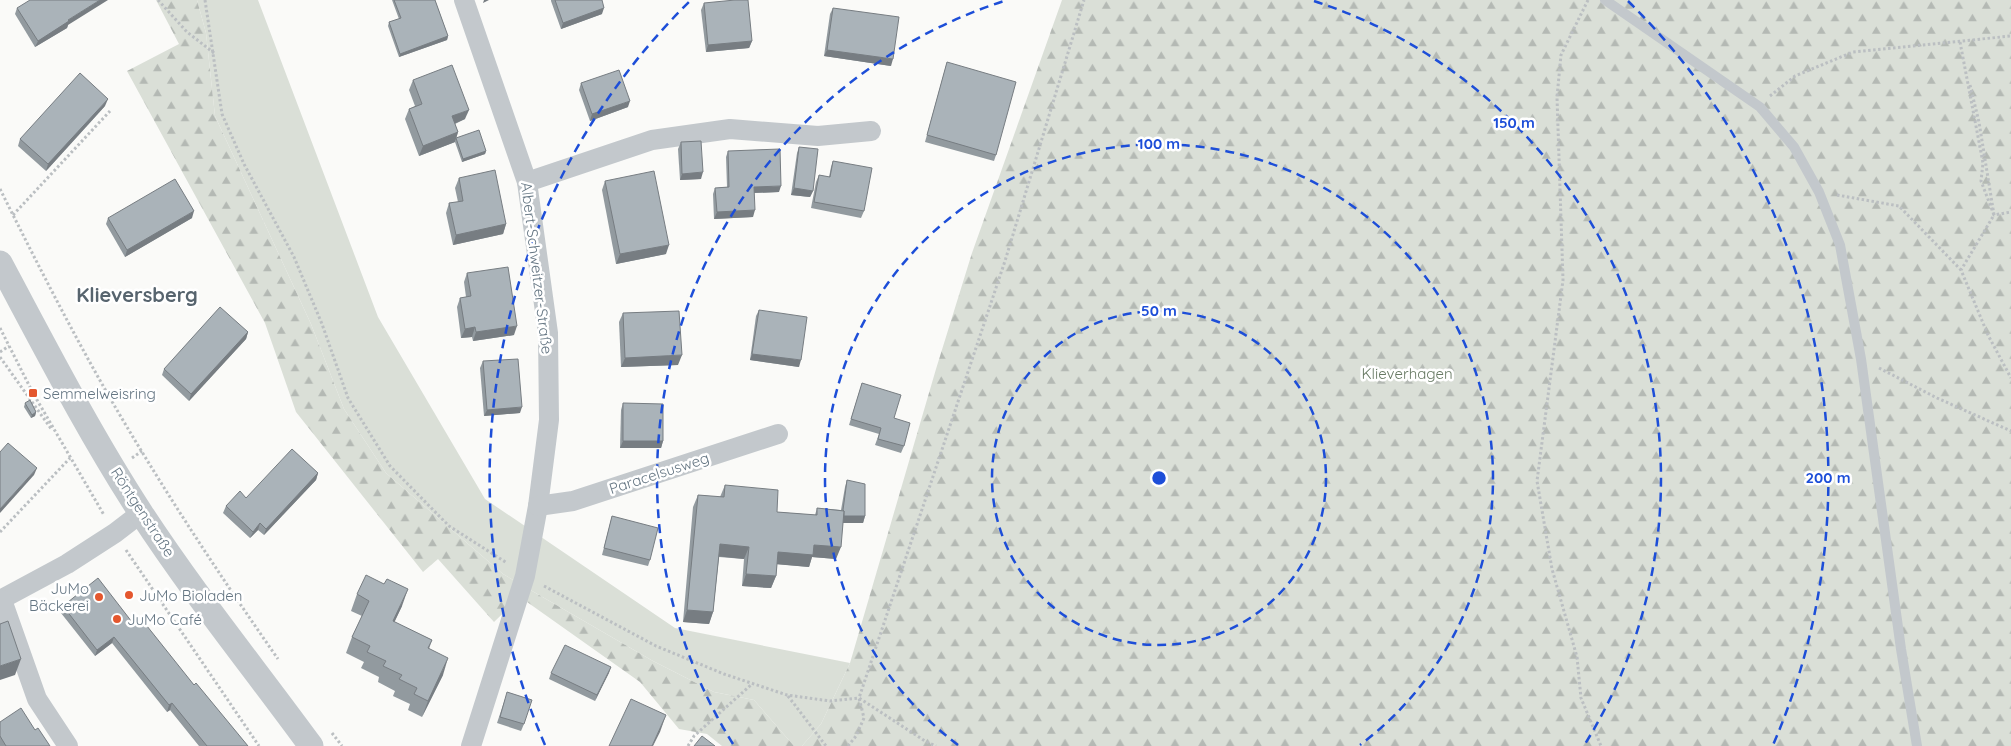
<svg xmlns="http://www.w3.org/2000/svg" width="2011" height="746" font-family="Quicksand,sans-serif">
<style>
.green{fill:#dadfd7}
.forest{fill:url(#forest-firs)}
.lines{fill:none;stroke-linecap:round;stroke-linejoin:round}
.path{stroke:#bbbfc2;stroke-width:3;stroke-dasharray:2.5 2.5;stroke-linecap:butt}
.service{stroke:#c3c8cc;stroke-width:10}
.minor{stroke:#c3c8cc;stroke-width:20}
.tertiary{stroke:#c3c8cc;stroke-width:25}
.wall{fill:#929a9f}
.shaded-wall{fill:#777d82}
.building{fill:#aab3b9;stroke:#777d82}
.ring{fill:none;stroke:#1d4ed8;stroke-width:2.5;stroke-dasharray:9 6}
.poi-dot{fill:#e4572e;stroke:#fff;stroke-width:2}
.labels{text-anchor:middle;dominant-baseline:central;stroke-width:5;stroke-linejoin:round;paint-order:stroke}
.street-label{font-size:15px;fill:#657683;stroke:#fff}
.park-label{font-size:15px;fill:#687a64;stroke:#fff}
.poi-label{font-size:15px;fill:#657683;stroke:#fff;text-anchor:start}
.district-label{font-size:20px;font-weight:bold;fill:#57646e;stroke:#fff}
.centre{fill:#1d4ed8;stroke:#fff;stroke-width:2.5}
.ring-label{font-size:15px;text-anchor:middle;font-weight:bold;fill:#1d4ed8;stroke:#fff;stroke-width:5;stroke-linejoin:round;paint-order:stroke}
</style>
<defs>
<pattern id="forest-firs" width="22" height="20" patternUnits="userSpaceOnUse" patternTransform="scale(1.25)"><rect width="22" height="20" fill="#dadfd7"/><path d="M5 1l3.5 6h-7zM16 11l3.5 6h-7z" fill="#b4b9b4"/></pattern>
</defs>
<rect width="100%" height="100%" fill="#fafaf8"/>
<!-- green -->
<path class="green" d="M 197,0 L 258,0 L 378,317 L 485,499 L 675,628 L 850,663 L 821,724 L 802,746 L 794,746 L 754,700 L 714,692 L 653,661 L 503,574 L 386,473 L 344,409 L 311,324 L 215,116 L 206,33 Z"/>
<!-- forest -->
<g class="forest">
<path d="M 156,0 L 197,0 L 206,33 L 215,116 L 311,324 L 344,409 L 386,473 L 503,574 L 653,661 L 714,692 L 754,700 L 794,746 L 722,746 L 707,734 L 679,729 L 640,682 L 520,597 L 494,622 L 438,559 L 423,572 L 296,412 L 265,323 L 127,71 L 179,44 Z"/>
<path d="M 1062,0 L 2011,0 L 2011,746 L 802,746 L 821,724 L 850,663 L 936,369 L 972,253 Z"/>
</g>
<g class="lines">
<!-- path -->
<g class="path">
<path d="M 158,0 L 187,32 L 214,53"/>
<path d="M 205,0 L 222,114 L 244,164 L 294,257 L 322,324 L 348,398 L 390,466 L 449,526 L 507,563"/>
<path d="M 1588,0 L 1561,55 L 1557,97 L 1563,280 L 1537,481 L 1552,569 L 1577,657 L 1581,698 L 1601,746"/>
<path d="M 1960,42 L 1983,163 L 1981,181 L 1994,215 L 1961,270 L 1988,335 L 2011,378"/>
<path d="M 1970,85 L 1979,122 L 1994,215 L 2011,212"/>
<path d="M 1770,96 L 1795,76 L 1853,52 L 2011,36"/>
<path d="M 0,189 C 40,269 81,350 127,427 C 174,506 225,583 278,659"/>
<path d="M 1837,195 L 1899,206 L 1961,270"/>
<path d="M 13,215 L 110,111"/>
<path d="M 0,328 L 33,393 L 104,515"/>
<path d="M 0,352 L 9,346"/>
<path d="M 0,357 L 52,430"/>
<path d="M 1879,368 L 1937,398 L 2011,431"/>
<path d="M 132,458 L 142,451"/>
<path d="M 0,532 L 70,458"/>
<path d="M 126,550 L 259,746"/>
<path d="M 544,586 L 656,646 L 724,674 L 787,695 L 830,701 L 859,698 L 925,741 L 936,746"/>
<path d="M 788,696 L 826,746"/>
<path d="M 332,733 L 342,746"/>
<path d="M 688,746 L 694,736 L 752,684"/>
<path d="M 848,746 L 856,736 L 864,718 L 859,698 L 1005,261 L 1084,0"/>
</g>
<!-- service -->
<path class="service" d="M 1605,0 L 1760,107 L 1794,147 L 1819,192 L 1840,245 L 1861,359 L 1901,649 L 1917,746"/>
<!-- minor -->
<g class="minor">
<path d="M 464,0 L 527,182 L 548,333 L 549,420 L 538,506 L 525,576 L 471,746"/>
<path d="M 527,182 L 652,140 L 730,129 L 818,136 L 871,131"/>
<path d="M 538,506 L 573,501 L 778,434"/>
<path d="M 0,600 L 67,564 L 115,533 L 141,513"/>
<path d="M 2,600 L 37,699 L 68,746"/>
</g>
<!-- tertiary -->
<path class="tertiary" d="M 0,263 C 45,347 89,433 141,513 C 194,594 254,668 311,746"/>
</g>
<!-- wall -->
<g class="wall">
<path d="M 392,0 L 435,0 L 448,36 L 447,40 L 399,57 L 388,26 L 389,22 L 399,19 Z"/>
<path d="M 551,0 L 602,0 L 602,14 L 561,29 L 551,1 Z"/>
<path d="M 704,3 L 752,41 L 749,48 L 706,52 L 701,10 Z"/>
<path d="M 17,8 L 68,25 L 67,28 L 35,47 L 15,14 Z"/>
<path d="M 833,8 L 891,66 L 824,56 L 830,14 Z"/>
<path d="M 947,62 L 996,155 L 994,161 L 925,142 Z"/>
<path d="M 413,80 L 465,119 L 455,124 L 458,132 L 455,142 L 419,156 L 405,119 L 409,109 L 415,106 L 409,90 Z"/>
<path d="M 581,83 L 628,107 L 590,121 L 579,90 Z"/>
<path d="M 105,106 L 46,171 L 18,146 L 20,139 Z"/>
<path d="M 456,138 L 486,151 L 485,154 L 462,162 L 455,142 Z"/>
<path d="M 681,142 L 701,179 L 680,180 L 678,149 Z"/>
<path d="M 799,147 L 813,191 L 810,197 L 791,195 L 797,153 Z"/>
<path d="M 728,151 L 779,192 L 754,193 L 753,217 L 714,219 L 713,194 L 715,188 L 727,187 L 726,157 Z"/>
<path d="M 833,161 L 864,211 L 861,218 L 811,208 L 816,182 L 819,175 L 829,177 L 831,167 Z"/>
<path d="M 459,178 L 506,224 L 503,234 L 453,245 L 446,213 L 449,203 L 458,202 L 455,188 Z"/>
<path d="M 605,181 L 666,254 L 616,264 L 602,190 Z"/>
<path d="M 108,218 L 192,218 L 125,257 L 106,224 Z"/>
<path d="M 467,273 L 514,335 L 473,341 L 472,337 L 461,338 L 457,307 L 460,298 L 466,297 L 464,282 Z"/>
<path d="M 759,310 L 799,367 L 750,360 L 756,316 Z"/>
<path d="M 623,313 L 678,365 L 621,367 L 619,322 Z"/>
<path d="M 248,332 L 246,339 L 189,401 L 162,375 L 164,369 Z"/>
<path d="M 483,361 L 520,413 L 484,416 L 480,368 Z"/>
<path d="M 862,383 L 894,418 L 904,446 L 901,453 L 875,445 L 879,434 L 849,425 Z"/>
<path d="M 25,403 L 36,412 L 35,416 L 31,418 L 24,407 Z"/>
<path d="M 623,403 L 663,441 L 661,448 L 620,448 L 621,410 Z"/>
<path d="M 318,473 L 316,480 L 264,535 L 258,530 L 250,538 L 223,513 L 226,506 Z"/>
<path d="M 847,480 L 865,516 L 863,523 L 843,523 L 836,559 L 812,557 L 809,567 L 777,564 L 776,576 L 771,588 L 742,586 L 744,559 L 719,557 L 713,612 L 709,624 L 683,622 L 693,507 L 698,495 L 720,497 L 725,485 L 777,512 L 815,515 L 817,508 L 841,510 L 845,487 Z"/>
<path d="M 612,516 L 650,560 L 648,566 L 602,555 Z"/>
<path d="M 357,594 L 402,606 L 394,622 L 432,640 L 429,649 L 443,675 L 422,717 L 408,710 L 410,704 L 393,696 L 395,691 L 378,682 L 379,677 L 361,668 L 364,662 L 346,653 L 352,637 L 362,616 L 351,611 Z"/>
<path d="M 63,606 L 132,622 L 194,685 L 248,746 L 199,746 L 170,710 L 167,712 L 112,643 L 95,656 L 61,613 Z"/>
<path d="M 611,667 L 595,701 L 549,679 L 551,673 Z"/>
<path d="M 505,699 L 524,724 L 521,731 L 497,723 Z"/>
<path d="M 0,722 L 35,730 L 50,746 L 0,746 Z"/>
</g>
<!-- shaded-wall -->
<g class="shaded-wall">
<path d="M 100,0 L 108,0 L 68,25 L 67,28 L 35,47 L 38,41 L 68,20 Z"/>
<path d="M 484,0 L 489,0 L 483,3 Z"/>
<path d="M 604,8 L 602,14 L 561,29 L 563,23 Z"/>
<path d="M 448,36 L 447,40 L 399,57 L 400,54 Z"/>
<path d="M 752,41 L 749,48 L 706,52 L 708,45 Z"/>
<path d="M 827,50 L 893,59 L 891,66 L 824,56 Z"/>
<path d="M 108,99 L 105,106 L 46,171 L 48,164 Z"/>
<path d="M 630,101 L 628,107 L 590,121 L 592,114 Z"/>
<path d="M 469,110 L 465,119 L 449,126 L 452,116 Z"/>
<path d="M 458,132 L 455,142 L 419,156 L 423,146 Z"/>
<path d="M 486,151 L 485,154 L 462,162 L 463,159 Z"/>
<path d="M 703,172 L 701,179 L 680,180 L 682,174 Z"/>
<path d="M 781,186 L 779,192 L 752,193 L 754,187 Z"/>
<path d="M 794,188 L 813,191 L 810,197 L 791,195 Z"/>
<path d="M 755,210 L 753,217 L 714,219 L 717,212 Z"/>
<path d="M 194,211 L 192,218 L 125,257 L 127,250 Z"/>
<path d="M 506,224 L 503,234 L 453,245 L 456,235 Z"/>
<path d="M 669,245 L 666,254 L 616,264 L 620,254 Z"/>
<path d="M 517,326 L 514,335 L 473,341 L 476,332 Z"/>
<path d="M 475,327 L 472,337 L 461,338 L 465,329 Z"/>
<path d="M 248,332 L 246,339 L 189,401 L 191,394 Z"/>
<path d="M 752,354 L 801,360 L 799,367 L 750,360 Z"/>
<path d="M 682,355 L 678,365 L 621,367 L 625,358 Z"/>
<path d="M 522,407 L 520,413 L 484,416 L 487,410 Z"/>
<path d="M 36,412 L 35,416 L 31,418 L 32,415 Z"/>
<path d="M 623,441 L 663,441 L 661,448 L 620,448 Z"/>
<path d="M 37,468 L 34,475 L 0,513 L 0,509 Z"/>
<path d="M 318,473 L 316,480 L 264,535 L 266,529 Z"/>
<path d="M 842,516 L 865,516 L 863,523 L 840,523 Z"/>
<path d="M 260,523 L 258,530 L 250,538 L 253,532 Z"/>
<path d="M 720,544 L 749,547 L 744,559 L 715,556 Z"/>
<path d="M 814,545 L 841,547 L 836,559 L 812,557 L 809,567 L 774,564 L 778,552 Z"/>
<path d="M 746,574 L 776,576 L 771,588 L 742,586 Z"/>
<path d="M 408,589 L 402,606 L 387,638 L 393,621 Z"/>
<path d="M 687,610 L 713,612 L 709,624 L 683,622 Z"/>
<path d="M 114,637 L 112,643 L 95,656 L 97,650 Z"/>
<path d="M 448,658 L 443,675 L 422,717 L 428,701 Z"/>
<path d="M 21,659 L 15,675 L 0,680 L 0,666 Z"/>
<path d="M 611,667 L 609,673 L 595,701 L 597,695 Z"/>
<path d="M 172,703 L 170,710 L 167,712 L 169,705 Z"/>
<path d="M 666,715 L 660,732 L 653,746 L 652,746 Z"/>
</g>
<!-- building -->
<g class="building">
<path d="M 30,0 L 100,0 L 68,20 L 69,21 L 38,41 L 17,8 Z"/>
<path d="M 394,0 L 435,0 L 448,36 L 400,54 L 389,22 L 401,18 Z"/>
<path d="M 555,0 L 602,0 L 604,8 L 563,23 Z"/>
<path d="M 735,0 L 748,0 L 752,41 L 708,45 L 704,3 Z"/>
<path d="M 833,8 L 899,17 L 893,59 L 827,50 Z"/>
<path d="M 947,62 L 1016,82 L 996,155 L 927,135 Z"/>
<path d="M 452,65 L 469,110 L 452,116 L 458,132 L 423,146 L 409,109 L 422,104 L 413,80 Z"/>
<path d="M 619,70 L 630,101 L 592,114 L 581,83 Z"/>
<path d="M 80,73 L 108,99 L 48,164 L 20,139 Z"/>
<path d="M 479,130 L 486,151 L 463,159 L 456,138 Z"/>
<path d="M 701,141 L 703,172 L 682,174 L 681,142 Z"/>
<path d="M 799,147 L 818,149 L 813,191 L 794,188 Z"/>
<path d="M 780,149 L 781,186 L 754,187 L 755,210 L 717,212 L 715,188 L 729,187 L 728,151 Z"/>
<path d="M 833,161 L 872,168 L 864,211 L 814,202 L 819,175 L 830,177 Z"/>
<path d="M 495,170 L 506,224 L 456,235 L 449,203 L 463,201 L 459,178 Z"/>
<path d="M 654,171 L 669,245 L 620,254 L 605,181 Z"/>
<path d="M 175,179 L 194,211 L 127,250 L 108,218 Z"/>
<path d="M 508,267 L 517,326 L 476,332 L 475,327 L 465,329 L 460,298 L 471,296 L 467,273 Z"/>
<path d="M 220,307 L 248,332 L 191,394 L 164,369 Z"/>
<path d="M 759,310 L 807,317 L 801,360 L 752,354 Z"/>
<path d="M 679,311 L 682,355 L 625,358 L 623,313 Z"/>
<path d="M 518,359 L 522,407 L 487,410 L 483,361 Z"/>
<path d="M 862,383 L 901,395 L 894,418 L 910,423 L 904,446 L 878,439 L 881,428 L 851,419 Z"/>
<path d="M 30,400 L 36,412 L 32,415 L 25,403 Z"/>
<path d="M 623,403 L 663,404 L 663,441 L 623,441 Z"/>
<path d="M 8,443 L 37,468 L 0,509 L 0,452 Z"/>
<path d="M 292,449 L 318,473 L 266,529 L 260,523 L 253,532 L 226,506 L 240,491 L 246,498 Z"/>
<path d="M 847,480 L 865,484 L 865,516 L 844,516 L 844,511 L 843,510 Z"/>
<path d="M 725,485 L 778,490 L 777,512 L 817,515 L 817,508 L 844,511 L 841,547 L 814,545 L 813,555 L 778,552 L 776,576 L 746,574 L 749,547 L 720,544 L 713,612 L 687,610 L 698,495 L 724,497 Z"/>
<path d="M 612,516 L 658,528 L 650,560 L 604,548 Z"/>
<path d="M 366,575 L 384,584 L 387,579 L 408,589 L 393,621 L 432,640 L 428,648 L 448,658 L 428,701 L 414,694 L 417,688 L 399,679 L 402,675 L 383,666 L 386,661 L 367,652 L 370,646 L 352,637 L 369,601 L 357,594 Z"/>
<path d="M 98,578 L 132,622 L 139,616 L 194,685 L 196,683 L 248,746 L 207,746 L 172,703 L 169,705 L 114,637 L 97,650 L 63,606 Z"/>
<path d="M 8,621 L 21,659 L 0,666 L 0,624 Z"/>
<path d="M 565,645 L 611,667 L 597,695 L 551,673 Z"/>
<path d="M 507,692 L 532,700 L 524,724 L 500,717 Z"/>
<path d="M 631,699 L 666,715 L 652,746 L 609,746 Z"/>
<path d="M 21,708 L 35,730 L 38,728 L 50,746 L 6,746 L 0,736 L 0,722 Z"/>
<path d="M 702,736 L 715,746 L 694,746 Z"/>
</g>
<!-- distance rings -->
<g class="ring">
<circle cx="1159" cy="478" r="167"/>
<path d="M958 745A334 334 0 1 1 1360 745"/>
<path d="M733 744A502 502 0 0 1 1004 1M1314 1A502 502 0 0 1 1585 744"/>
<path d="M545 745A669 669 0 0 1 690 1M1628 1A669 669 0 0 1 1773 745"/>
</g>
<!-- markers -->
<g class="poi-dot">
<rect x="28" y="388" width="10" height="10" rx="2.5"/>
<circle cx="129" cy="595" r="5"/>
<circle cx="99" cy="597" r="5"/>
<circle cx="117" cy="619" r="5"/>
</g>
<g class="labels">
<!-- street labels -->
<g class="street-label">
<text transform="translate(537 268) rotate(83)">Albert-Schweitzer-Straße</text>
<text transform="translate(659 473) rotate(-18)">Paracelsusweg</text>
<text transform="translate(143 512) rotate(57)">Röntgenstraße</text>
</g>
<!-- park labels -->
<g class="park-label">
<text x="1407" y="373">Klieverhagen</text>
</g>
<!-- poi labels -->
<g class="poi-label">
<text x="43" y="393">Semmelweisring</text>
<text x="89" y="588" text-anchor="end">JuMo<tspan x="89" dy="17">Bäckerei</tspan></text>
<text x="139" y="595">JuMo Bioladen</text>
<text x="127" y="619">JuMo Café</text>
</g>
<!-- district labels -->
<g class="district-label">
<text x="137" y="294">Klieversberg</text>
</g>
</g>
<circle cx="1159" cy="478" r="8" class="centre"/>
<g class="ring-label">
<text x="1514" y="128">150 m</text>
<text x="1159" y="149">100 m</text>
<text x="1159" y="316">50 m</text>
<text x="1828" y="483">200 m</text>
</g>
</svg>
